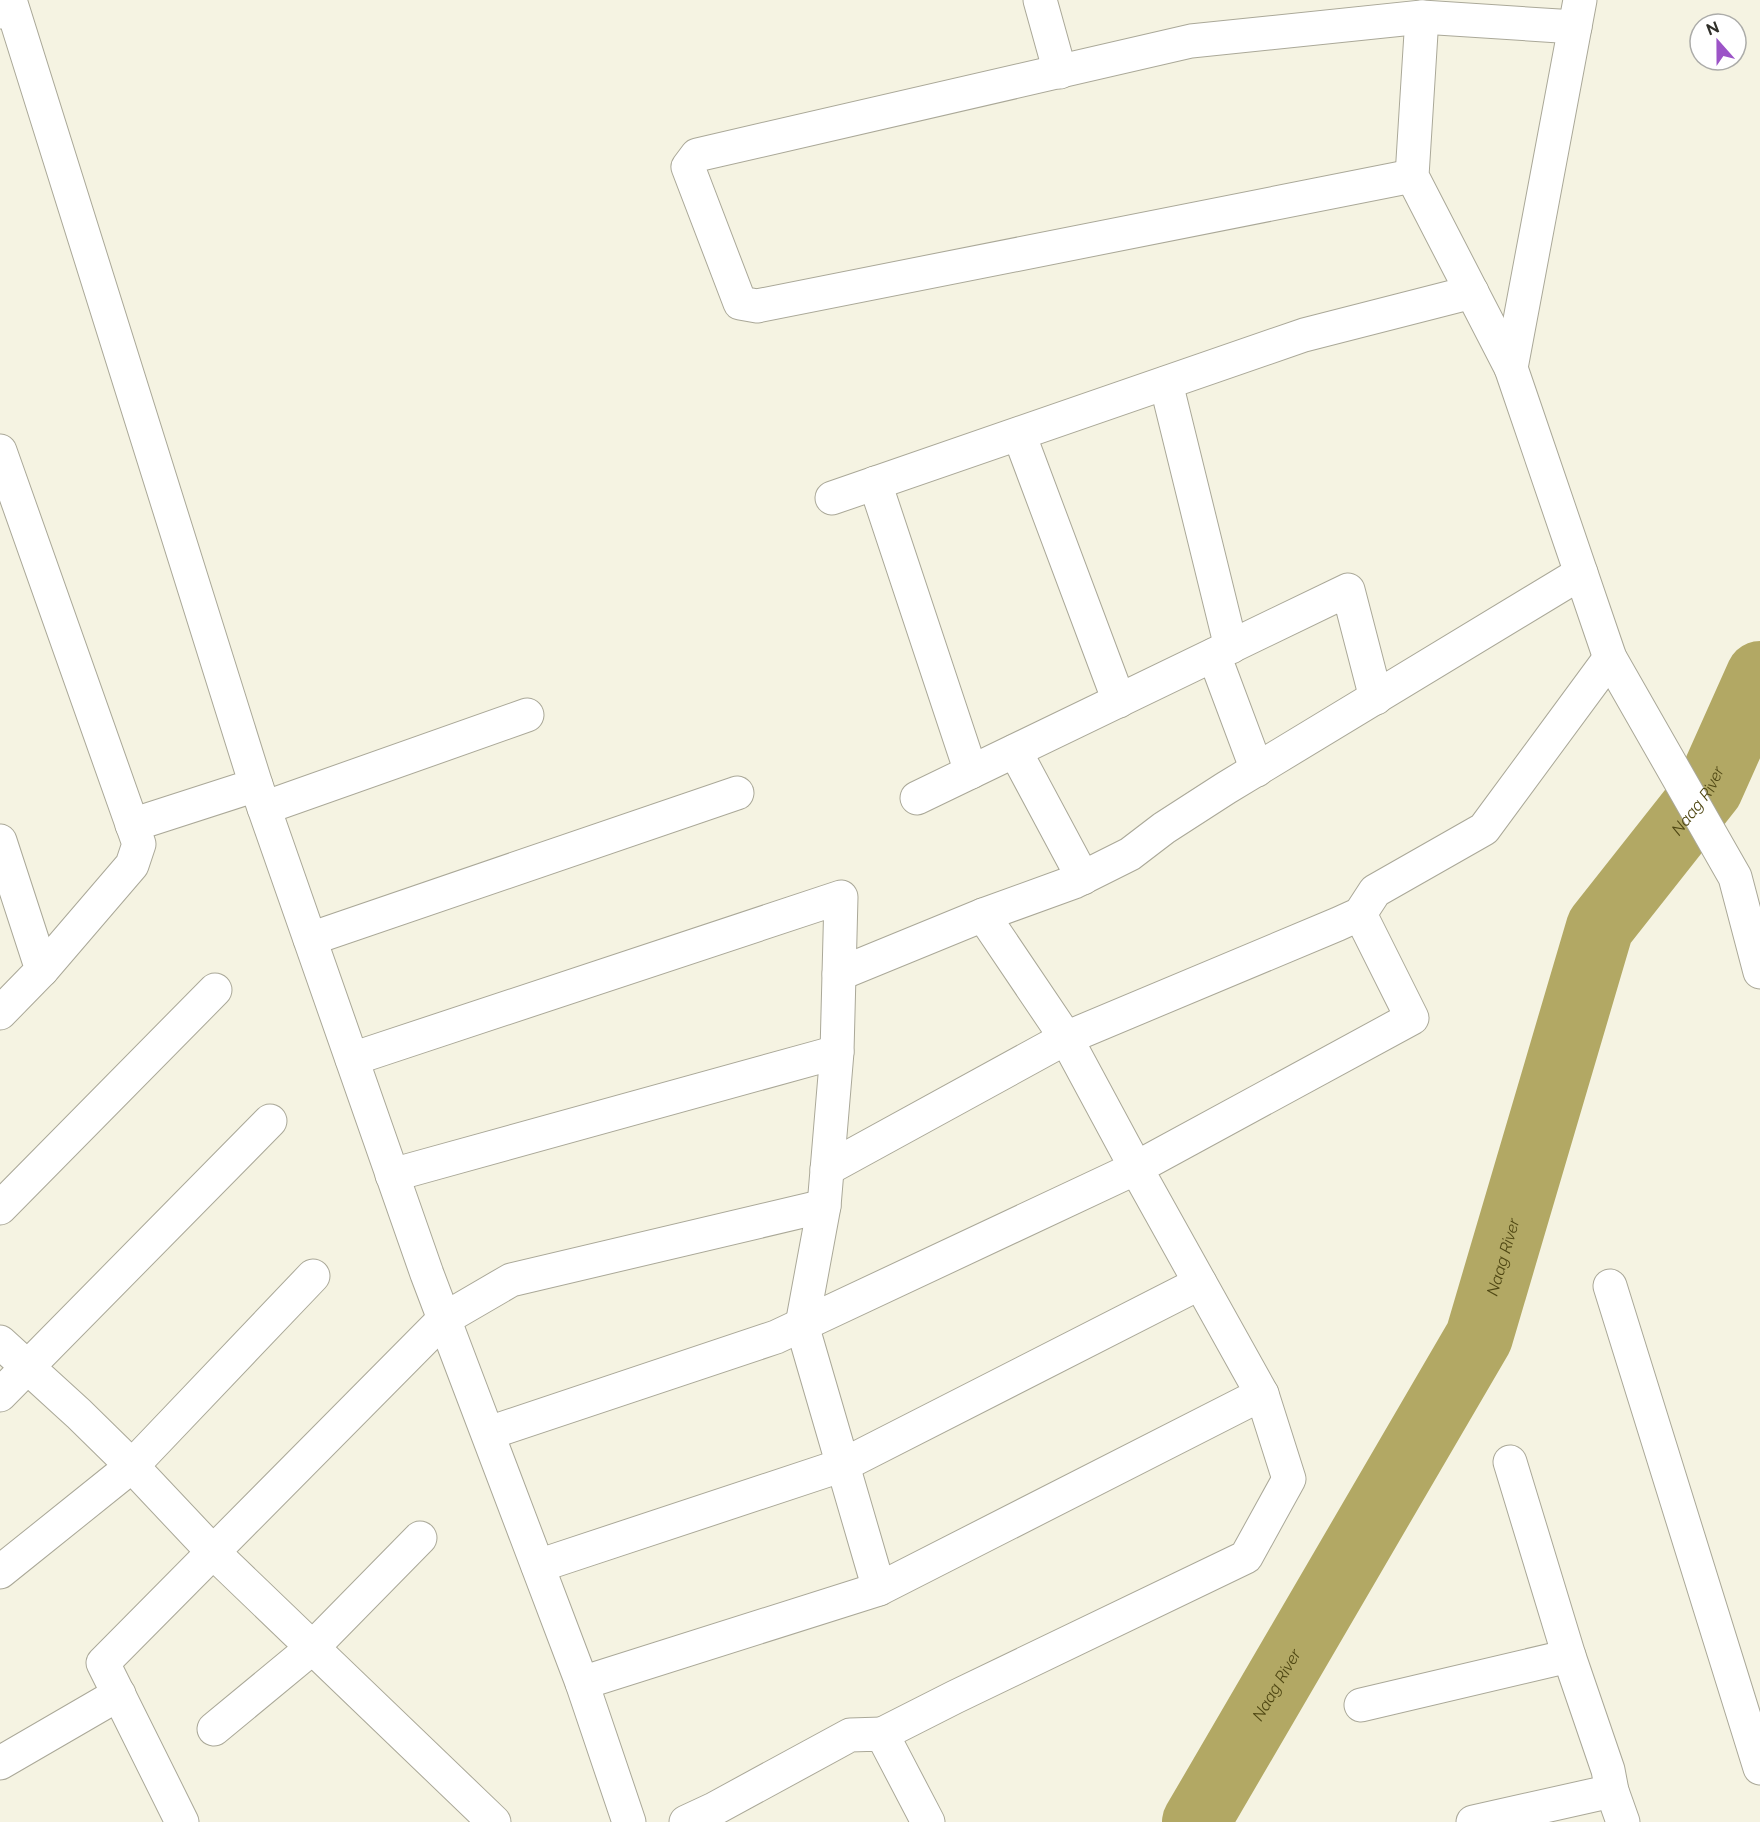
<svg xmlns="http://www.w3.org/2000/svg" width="1760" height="1822" font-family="Raleway,sans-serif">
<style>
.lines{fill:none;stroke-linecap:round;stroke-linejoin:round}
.river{stroke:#b2a864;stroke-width:68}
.street-casing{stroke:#aaa898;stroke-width:35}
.secondary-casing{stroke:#aaa898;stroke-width:35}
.street{stroke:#fff;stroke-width:33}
.secondary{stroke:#fff;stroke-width:33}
.labels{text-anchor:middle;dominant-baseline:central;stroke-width:4.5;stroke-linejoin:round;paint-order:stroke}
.water-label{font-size:16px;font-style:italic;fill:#504814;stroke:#fff}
</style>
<rect width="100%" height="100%" fill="#f5f3e2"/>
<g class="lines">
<!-- river -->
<path class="river" id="s1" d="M 1196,1822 L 1479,1337 L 1600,927 L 1709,789 L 1760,675"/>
<!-- street casing -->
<g class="street-casing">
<g id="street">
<path d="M 10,0 L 256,785 L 132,825"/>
<path d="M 1040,0 L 1060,72"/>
<path d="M 1422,17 L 1412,176 L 1511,368"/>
<path d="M 1412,176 L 757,306 L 740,303 L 688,167 L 697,155 L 1191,41 L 1422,17 L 1575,27"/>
<path d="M 1166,383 L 1231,647"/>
<path d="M 1019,434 L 1119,701"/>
<path d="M 0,451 L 139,844 L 132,865 L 42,970"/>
<path d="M 875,483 L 971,772"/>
<path d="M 832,498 L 1304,335 L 1472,292"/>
<path d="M 1214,655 L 1257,770"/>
<path d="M 1015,751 L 1083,878"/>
<path d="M 256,785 L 427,1274 L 582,1683 L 629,1822"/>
<path d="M 917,798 L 1348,590 L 1376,698"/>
<path d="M 264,808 L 527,715"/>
<path d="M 0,841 L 42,970 L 0,1013"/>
<path d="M 310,939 L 737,793"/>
<path d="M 839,974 L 983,915 L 1074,882 L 1130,854 L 1164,828 L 1226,788 L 1581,573"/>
<path d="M 352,1059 L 841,897 L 837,1052 L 824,1206 L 802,1325 L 879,1589"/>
<path d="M 827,1169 L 1066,1038 L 983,915"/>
<path d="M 392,1175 L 837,1052"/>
<path d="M 0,1208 L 215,990"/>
<path d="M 1610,1286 L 1760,1768"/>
<path d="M 0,1342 L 79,1414 L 132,1466 L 213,1552 L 494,1822"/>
<path d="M 0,1395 L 270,1121"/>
<path d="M 489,1433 L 776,1337 L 1136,1168 L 1066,1038 L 1338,924 L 1360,914 L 1375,891 L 1484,829 L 1610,658"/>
<path d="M 1510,1462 L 1569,1656 L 1608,1770 L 1612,1791 L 1623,1822"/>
<path d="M 538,1566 L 843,1465 L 1200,1283"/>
<path d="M 0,1572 L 132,1466 L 313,1276"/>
<path d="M 582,1683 L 879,1589 L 1262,1394 L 1136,1168 L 1412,1018 L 1360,914"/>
<path d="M 1361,1705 L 1569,1656"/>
<path d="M 214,1729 L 312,1648 L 420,1538"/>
<path d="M 882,1734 L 955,1697 L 1246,1557 L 1289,1479 L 1262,1394"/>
<path d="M 0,1763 L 119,1694"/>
<path d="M 182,1822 L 103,1663 L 444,1319 L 511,1280 L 824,1206"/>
<path d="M 686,1822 L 714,1809 L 850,1735 L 882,1734 L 928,1822"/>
<path d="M 1473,1822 L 1612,1791"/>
</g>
</g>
<!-- secondary casing -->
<g class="secondary-casing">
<g id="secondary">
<path d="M 1580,0 L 1511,368 L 1610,658 L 1735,877 L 1760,972"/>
<path d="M 0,12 L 9,0"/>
</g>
</g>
<!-- street -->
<use href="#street" class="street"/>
<!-- secondary -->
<use href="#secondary" class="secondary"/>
</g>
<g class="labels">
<!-- water labels -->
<g class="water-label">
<text stroke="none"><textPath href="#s1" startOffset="1149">Naag River</textPath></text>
<text stroke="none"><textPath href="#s1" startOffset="645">Naag River</textPath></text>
<text stroke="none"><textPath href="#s1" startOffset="159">Naag River</textPath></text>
</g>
</g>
<!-- north arrow -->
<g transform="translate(1718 42) rotate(339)"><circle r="28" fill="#ffffff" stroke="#acaca9" stroke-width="1.5"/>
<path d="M0-4.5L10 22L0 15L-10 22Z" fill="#9c54c7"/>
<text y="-9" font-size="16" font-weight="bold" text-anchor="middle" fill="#302f29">N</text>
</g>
</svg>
